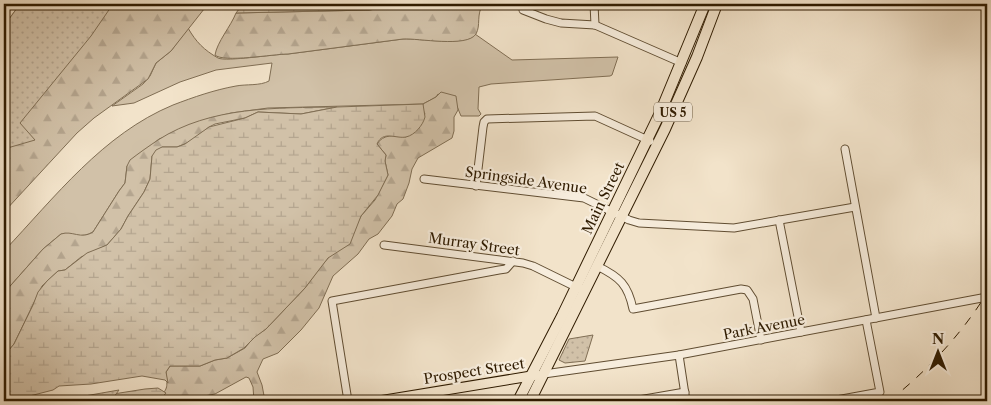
<svg xmlns="http://www.w3.org/2000/svg" width="991" height="405" font-family="'Libre Caslon Text',serif">
<style>
.green{fill:#d1c1a8;stroke:#806e54}
.forest{fill:url(#forest-firs);stroke:#806e54}
.wetland{fill:url(#wetland-marsh);stroke:#806e54}
.park{fill:url(#park-dots);stroke:#806e54}
.lines{fill:none;stroke-linecap:round;stroke-linejoin:round}
.minor-casing{stroke:#604d32;stroke-width:9}
.major-casing{stroke:#2f1b00;stroke-width:11}
.highway-casing{stroke:#2f1b00;stroke-width:12}
.minor{stroke:#f7eddd;stroke-width:7}
.major{stroke:#f2e3ca;stroke-width:9}
.highway{stroke:#f2e3ca;stroke-width:10}
.rail{stroke:#2f1b00;stroke-width:1;stroke-dasharray:9 9;stroke-linecap:butt}
.labels{text-anchor:middle;dominant-baseline:central;stroke-width:4.5;stroke-linejoin:round;paint-order:stroke}
.shield{fill:#f7eddd;stroke:#6b5a42;stroke-width:1}
.shield-label{font-size:12px;font-weight:bold;fill:#2f1b00}
.street-label{font-size:14px;fill:#2f1b00;stroke:#f7eddd}
</style>
<defs>
<pattern id="forest-firs" width="22" height="20" patternUnits="userSpaceOnUse" patternTransform="scale(1.25)"><rect width="22" height="20" fill="#d1c1a8"/><path d="M5 1l3.5 6h-7zM16 11l3.5 6h-7z" fill="#b4a58f"/></pattern>
<pattern id="wetland-marsh" width="20" height="14" patternUnits="userSpaceOnUse" patternTransform="scale(1.25)"><rect width="20" height="14" fill="#d1c1a8"/><path d="M1 5h8M5 5V1M11 12h8M15 12V8" fill="none" stroke="#b4a58f"/></pattern>
<pattern id="park-dots" width="8" height="8" patternUnits="userSpaceOnUse" patternTransform="scale(1.25)"><rect width="8" height="8" fill="#d1c1a8"/><path d="M2 2h.1M6 6h.1" fill="none" stroke="#b4a58f" stroke-width="1.8" stroke-linecap="round"/></pattern>
</defs>
<rect width="100%" height="100%" fill="#f2e3ca"/>
<filter id="stains"><feTurbulence type="fractalNoise" baseFrequency=".004" numOctaves="4"/><feColorMatrix values="0 0 0 0 .2 0 0 0 0 .09 0 0 0 0 .02 0 0 0 .5 -.17"/></filter>
<radialGradient id="worn" r=".72"><stop offset=".6" stop-color="#630" stop-opacity="0"/><stop offset="1" stop-color="#630" stop-opacity=".3"/></radialGradient>
<!-- green -->
<path class="green" d="M 188,28 C 196,42 204,50 218,58 C 226,62 275,54 288,54 L 403,39 C 419,38 465,47 475,34 L 512,60 L 618,57 L 612,75 L 610,76 L 491,84 L 479,87 L 478,109 L 481,114 L 479,116 L 461,116 L 456,104 L 438,94 L 436,97 L 423,104 L 268,108 L 231,113 L 207,119 L 159,139 L 127,166 L 125,183 L 119,191 L 93,232 C 83,238 72,235 61,234 L 43,249 L 4,293 L 4,251 C 55,197 103,134 173,105 C 194,97 214,90 236,86 C 246,84 260,86 269,81 L 272,63 L 216,70 L 180,82 L 134,103 L 112,106 L 143,84 L 150,76 L 156,63 L 171,51 Z"/>
<!-- forest -->
<g class="forest">
<path d="M 20,4 L 208,4 L 171,51 L 156,63 L 148,79 L 94,118 L 77,133 L 4,212 L 4,26 Z"/>
<path d="M 412,4 L 483,4 C 476,15 481,25 476,34 C 467,48 418,38 403,39 L 288,54 C 274,54 223,63 215,55 C 217,42 231,26 236,13 L 369,10 Z"/>
<path d="M 441,92 L 456,96 L 458,110 L 454,117 L 454,131 L 452,138 L 418,158 L 412,169 L 409,183 L 403,199 L 397,204 L 392,216 L 378,234 L 369,239 L 358,254 L 333,276 L 319,308 L 301,330 L 278,353 L 263,359 L 257,372 L 262,385 L 265,401 L 254,401 L 253,387 L 249,378 L 246,377 L 215,394 L 204,396 L 199,401 L 159,401 C 167,386 168,391 166,372 L 170,366 L 200,366 L 215,360 L 227,358 L 245,348 L 254,337 L 266,329 L 305,288 L 319,269 L 358,222 L 361,216 L 375,200 L 388,175 L 385,161 L 386,155 L 377,144 C 383,134 395,135 406,137 L 425,114 L 422,108 L 423,104 L 436,97 Z"/>
<path d="M 337,107 L 301,114 L 258,112 L 245,118 L 215,124 L 209,127 L 192,141 L 177,147 L 162,147 L 152,156 L 150,179 L 144,192 L 128,216 L 121,229 L 107,245 L 81,257 L 65,270 L 58,271 L 42,286 L 14,344 L 4,356 L 4,293 L 43,249 L 61,234 C 72,230 81,240 93,232 L 119,191 L 125,183 L 127,166 L 130,160 C 139,153 149,146 158,140 C 211,106 276,108 337,107 Z"/>
</g>
<!-- wetland -->
<g class="wetland">
<path d="M 243,4 L 412,4 L 369,10 L 236,13 Z"/>
<path d="M 423,104 L 425,117 C 423,125 415,135 406,137 C 396,139 383,130 377,144 L 386,155 L 385,161 L 388,175 L 378,195 L 361,216 L 350,244 L 328,258 L 305,288 L 266,329 L 255,337 L 244,348 L 227,358 L 215,360 L 200,366 L 170,366 L 166,372 L 168,383 L 165,380 L 142,376 L 91,384 L 59,386 L 53,390 L 18,399 L 4,395 L 4,356 L 14,344 L 33,305 L 38,292 L 47,281 L 58,271 L 65,270 L 87,253 L 107,245 L 121,229 L 128,216 L 144,192 L 150,179 L 152,156 L 156,150 L 162,147 L 177,147 L 185,144 L 209,127 L 245,118 L 258,112 L 301,114 L 337,107 Z"/>
<path d="M 158,388 L 166,393 L 159,401 L 69,401 L 145,389 Z"/>
</g>
<!-- park -->
<g class="park">
<path d="M 20,4 L 113,4 L 91,36 L 20,123 L 35,140 L 4,149 L 4,26 Z"/>
<path d="M 593,335 L 585,361 L 565,363 L 559,360 L 569,339 Z"/>
<path d="M 119,390 L 111,401 L 56,401 Z"/>
</g>
<g class="lines">
<!-- minor casing -->
<g class="minor-casing">
<g id="minor">
<path d="M 594,4 L 595,25"/>
<path d="M 721,4 L 728,4"/>
<path d="M 523,10 L 546,19 L 561,23 L 595,25 L 682,63"/>
<path d="M 845,149 L 876,318"/>
<path d="M 424,179 L 584,198 L 629,220 L 639,223 L 734,228 L 855,207"/>
<path d="M 476,186 L 483,127 L 484,122 L 487,119 L 595,116 L 650,141"/>
<path d="M 779,220 L 801,332"/>
<path d="M 384,245 L 523,263 L 533,266 L 580,289"/>
<path d="M 597,266 C 620,277 628,285 633,309 L 741,289 L 747,290 L 753,299 L 761,340"/>
<path d="M 679,355 L 686,401"/>
<path d="M 544,374 L 679,355 L 987,297"/>
<path d="M 348,401 L 332,301 L 499,270 L 506,269 L 513,261"/>
<path d="M 633,401 L 685,392"/>
<path d="M 831,401 L 880,392 L 866,320"/>
</g>
</g>
<!-- major casing -->
<g class="major-casing">
<path id="major" d="M 379,401 L 537,375"/>
</g>
<!-- highway casing -->
<g class="highway-casing">
<g id="highway">
<path d="M 518,401 L 562,316 L 660,113 L 705,4"/>
<path d="M 530,401 L 665,129 L 697,57 L 717,4"/>
</g>
</g>
<!-- minor -->
<use href="#minor" class="minor"/>
<!-- major -->
<use href="#major" class="major"/>
<!-- highway -->
<use href="#highway" class="highway"/>
<!-- rail -->
<path class="rail" d="M 889,401 C 927,371 961,335 987,293"/>
</g>
<g class="labels">
<!-- shield labels -->
<rect class="shield" x="654" y="102.5" width="38" height="19" rx="4"/>
<g class="shield-label">
<text x="673" y="112">US 5</text>
</g>
<!-- street labels -->
<g class="street-label">
<text transform="translate(526 180) rotate(8)">Springside Avenue</text>
<text transform="translate(603 198) rotate(-64)">Main Street</text>
<text transform="translate(474 244) rotate(8)">Murray Street</text>
<text transform="translate(764 327) rotate(-11)">Park Avenue</text>
<text transform="translate(474 371) rotate(-9)">Prospect Street</text>
</g>
</g>
<!-- margin -->
<rect width="991" height="405" fill="none" stroke="#f2e3ca" stroke-width="20"/>
<rect x="5" y="5" width="981" height="395" fill="none" stroke="#2f1b00" stroke-width="2.5"/>
<rect x="10" y="10" width="971" height="385" fill="none" stroke="#2f1b00"/>
<!-- north arrow -->
<g transform="translate(938 352)" stroke="#f7eddd" stroke-width="4" paint-order="stroke">
<path d="M0-4L9 19L0 12L-9 19Z" fill="#2f1b00"/>
<text y="-8" font-size="14" font-weight="bold" text-anchor="middle" fill="#2f1b00">N</text>
</g>
<rect width="100%" height="100%" filter="url(#stains)"/>
<rect width="100%" height="100%" fill="url(#worn)"/>
</svg>
